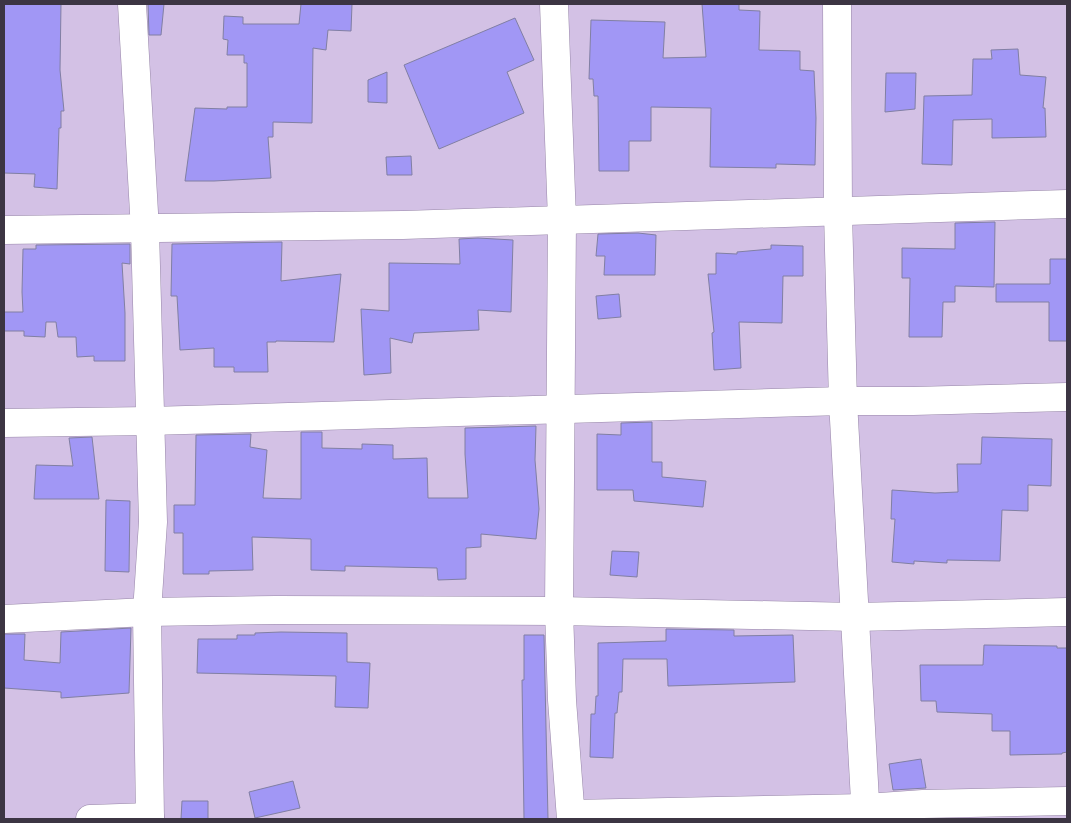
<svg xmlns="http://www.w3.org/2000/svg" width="1071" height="823" font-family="Karla,sans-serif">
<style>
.building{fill:#a197f5;stroke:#817fa3}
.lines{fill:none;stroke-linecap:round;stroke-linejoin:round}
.street-casing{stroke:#9786a8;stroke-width:29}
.street{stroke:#fff;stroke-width:28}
</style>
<rect width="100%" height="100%" fill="#d3c1e5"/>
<!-- building -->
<g class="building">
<path d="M 4,4 L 61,4 L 60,70 L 64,111 L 61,111 L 61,128 L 59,128 L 57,189 L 34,187 L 35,174 L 4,173 Z"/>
<path d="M 148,4 L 164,4 L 161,35 L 149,35 Z"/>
<path d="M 301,4 L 352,4 L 351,31 L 328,30 L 326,50 L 313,48 L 312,123 L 273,122 L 273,137 L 268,137 L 271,178 L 214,181 L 185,181 L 195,108 L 227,109 L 227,107 L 247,107 L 247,63 L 244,63 L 244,55 L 227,55 L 228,40 L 223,39 L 224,16 L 243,17 L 243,24 L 299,24 Z"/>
<path d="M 702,4 L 739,4 L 739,10 L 760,11 L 759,50 L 800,51 L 800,70 L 814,71 L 816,118 L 815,165 L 776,164 L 776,168 L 710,167 L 711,108 L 651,107 L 651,141 L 629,141 L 629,171 L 599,171 L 598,96 L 594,96 L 593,79 L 589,79 L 591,20 L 665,22 L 663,58 L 706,57 Z"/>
<path d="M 515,18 L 534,60 L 507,72 L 524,113 L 439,149 L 404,65 Z"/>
<path d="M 1018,49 L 1020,75 L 1046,77 L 1043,108 L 1045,108 L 1046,137 L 992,138 L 992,119 L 953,120 L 952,165 L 922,164 L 924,96 L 972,95 L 973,59 L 992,59 L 991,50 Z"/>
<path d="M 387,72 L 387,103 L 368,102 L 368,80 Z"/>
<path d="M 886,73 L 916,73 L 915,109 L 885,112 Z"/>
<path d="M 411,156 L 412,175 L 387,175 L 386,157 Z"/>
<path d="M 995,222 L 994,287 L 955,286 L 955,302 L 943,302 L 942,337 L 909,337 L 910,278 L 902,278 L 902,248 L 955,249 L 955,223 Z"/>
<path d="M 638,233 L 656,235 L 655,275 L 604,275 L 605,256 L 596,256 L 598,234 Z"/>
<path d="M 478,238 L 513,240 L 511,312 L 478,310 L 479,330 L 414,333 L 412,343 L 390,338 L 391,373 L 364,375 L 361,309 L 389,311 L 389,263 L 460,264 L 459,239 Z"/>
<path d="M 282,242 L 281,281 L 341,274 L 334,342 L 276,341 L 276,342 L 267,342 L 268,372 L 234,372 L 234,367 L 214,367 L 214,348 L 180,350 L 177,296 L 171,296 L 172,244 Z"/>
<path d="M 130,244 L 130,264 L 122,263 L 125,313 L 125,361 L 94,361 L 94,356 L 77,357 L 76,337 L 58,337 L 56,322 L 46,322 L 45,337 L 24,336 L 24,331 L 4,331 L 4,312 L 23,312 L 22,292 L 23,249 L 36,249 L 36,245 Z"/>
<path d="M 771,245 L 803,246 L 803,276 L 783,276 L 782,323 L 739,322 L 741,368 L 714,370 L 712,333 L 714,332 L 708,274 L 716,274 L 716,253 L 737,254 L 737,252 L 771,249 Z"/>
<path d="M 1050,259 L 1067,259 L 1067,341 L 1049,341 L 1049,302 L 996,302 L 996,284 L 1050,284 Z"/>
<path d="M 619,294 L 621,317 L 598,319 L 596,296 Z"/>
<path d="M 652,422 L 652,462 L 662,462 L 662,477 L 706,481 L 703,507 L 634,501 L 633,490 L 597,490 L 597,434 L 621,435 L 621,423 Z"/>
<path d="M 536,426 L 535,460 L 539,509 L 536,539 L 481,534 L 481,547 L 466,548 L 466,579 L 438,580 L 437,568 L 345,566 L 345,571 L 311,570 L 311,539 L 252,537 L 253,570 L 209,571 L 209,574 L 183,574 L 183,533 L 174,533 L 174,505 L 195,505 L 196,435 L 251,434 L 250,447 L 267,450 L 263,498 L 301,499 L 301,432 L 322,432 L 322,448 L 362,449 L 362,444 L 393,445 L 393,459 L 427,458 L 428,498 L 468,498 L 465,454 L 465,428 Z"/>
<path d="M 92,437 L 99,499 L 34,499 L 36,465 L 73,466 L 69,438 Z"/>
<path d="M 982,437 L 1052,439 L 1051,486 L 1028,485 L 1028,511 L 1002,510 L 1000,561 L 947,560 L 947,563 L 914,561 L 914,564 L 892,562 L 895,519 L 891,519 L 892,490 L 935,493 L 958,492 L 957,464 L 981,464 Z"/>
<path d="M 106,500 L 130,501 L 129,572 L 105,571 Z"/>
<path d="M 612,551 L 639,552 L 637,577 L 610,575 Z"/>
<path d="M 131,628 L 129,693 L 61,698 L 61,692 L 4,688 L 4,634 L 25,634 L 24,660 L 60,663 L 61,632 Z"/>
<path d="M 666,629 L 734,630 L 734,636 L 793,635 L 795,682 L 668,686 L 667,659 L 623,659 L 622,692 L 619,692 L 617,713 L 615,713 L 613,758 L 590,757 L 591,714 L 595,714 L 596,696 L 598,696 L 598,643 L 666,641 Z"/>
<path d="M 281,632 L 347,633 L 347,662 L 370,663 L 368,708 L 335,707 L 336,676 L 197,673 L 198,639 L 237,639 L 237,635 L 255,635 L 255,633 Z"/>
<path d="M 524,635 L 544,635 L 548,819 L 524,819 L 522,680 L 524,680 Z"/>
<path d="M 984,645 L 1057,646 L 1057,648 L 1067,648 L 1067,752 L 1062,753 L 1062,754 L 1010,755 L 1010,731 L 992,731 L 992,714 L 937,712 L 936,701 L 921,701 L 920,665 L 983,665 Z"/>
<path d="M 921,759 L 926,788 L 893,790 L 889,764 Z"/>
<path d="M 293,781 L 300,808 L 255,818 L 249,792 Z"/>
<path d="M 182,801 L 208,801 L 208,819 L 181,819 Z"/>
</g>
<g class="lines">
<!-- street casing -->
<g class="street-casing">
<g id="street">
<path d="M 132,4 L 145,230 L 153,522 L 147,612 L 150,819"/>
<path d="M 554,4 L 562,220 L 559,611 L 562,700 L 571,819"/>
<path d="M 837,4 L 838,213 L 843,401 L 866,819"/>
<path d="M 4,230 L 403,225 L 1067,204"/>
<path d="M 4,423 L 150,421 L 843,401 L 913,401 L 1067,397"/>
<path d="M 4,619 L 147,612 L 276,610 L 559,611 L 856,617 L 1067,612"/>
<path d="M 572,814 L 866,808 L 923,804 L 1067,801"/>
<path d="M 90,819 L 150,817"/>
</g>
</g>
<!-- street -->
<use href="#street" class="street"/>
</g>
<!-- border -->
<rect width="1071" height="823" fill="none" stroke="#3c3543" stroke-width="10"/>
</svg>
